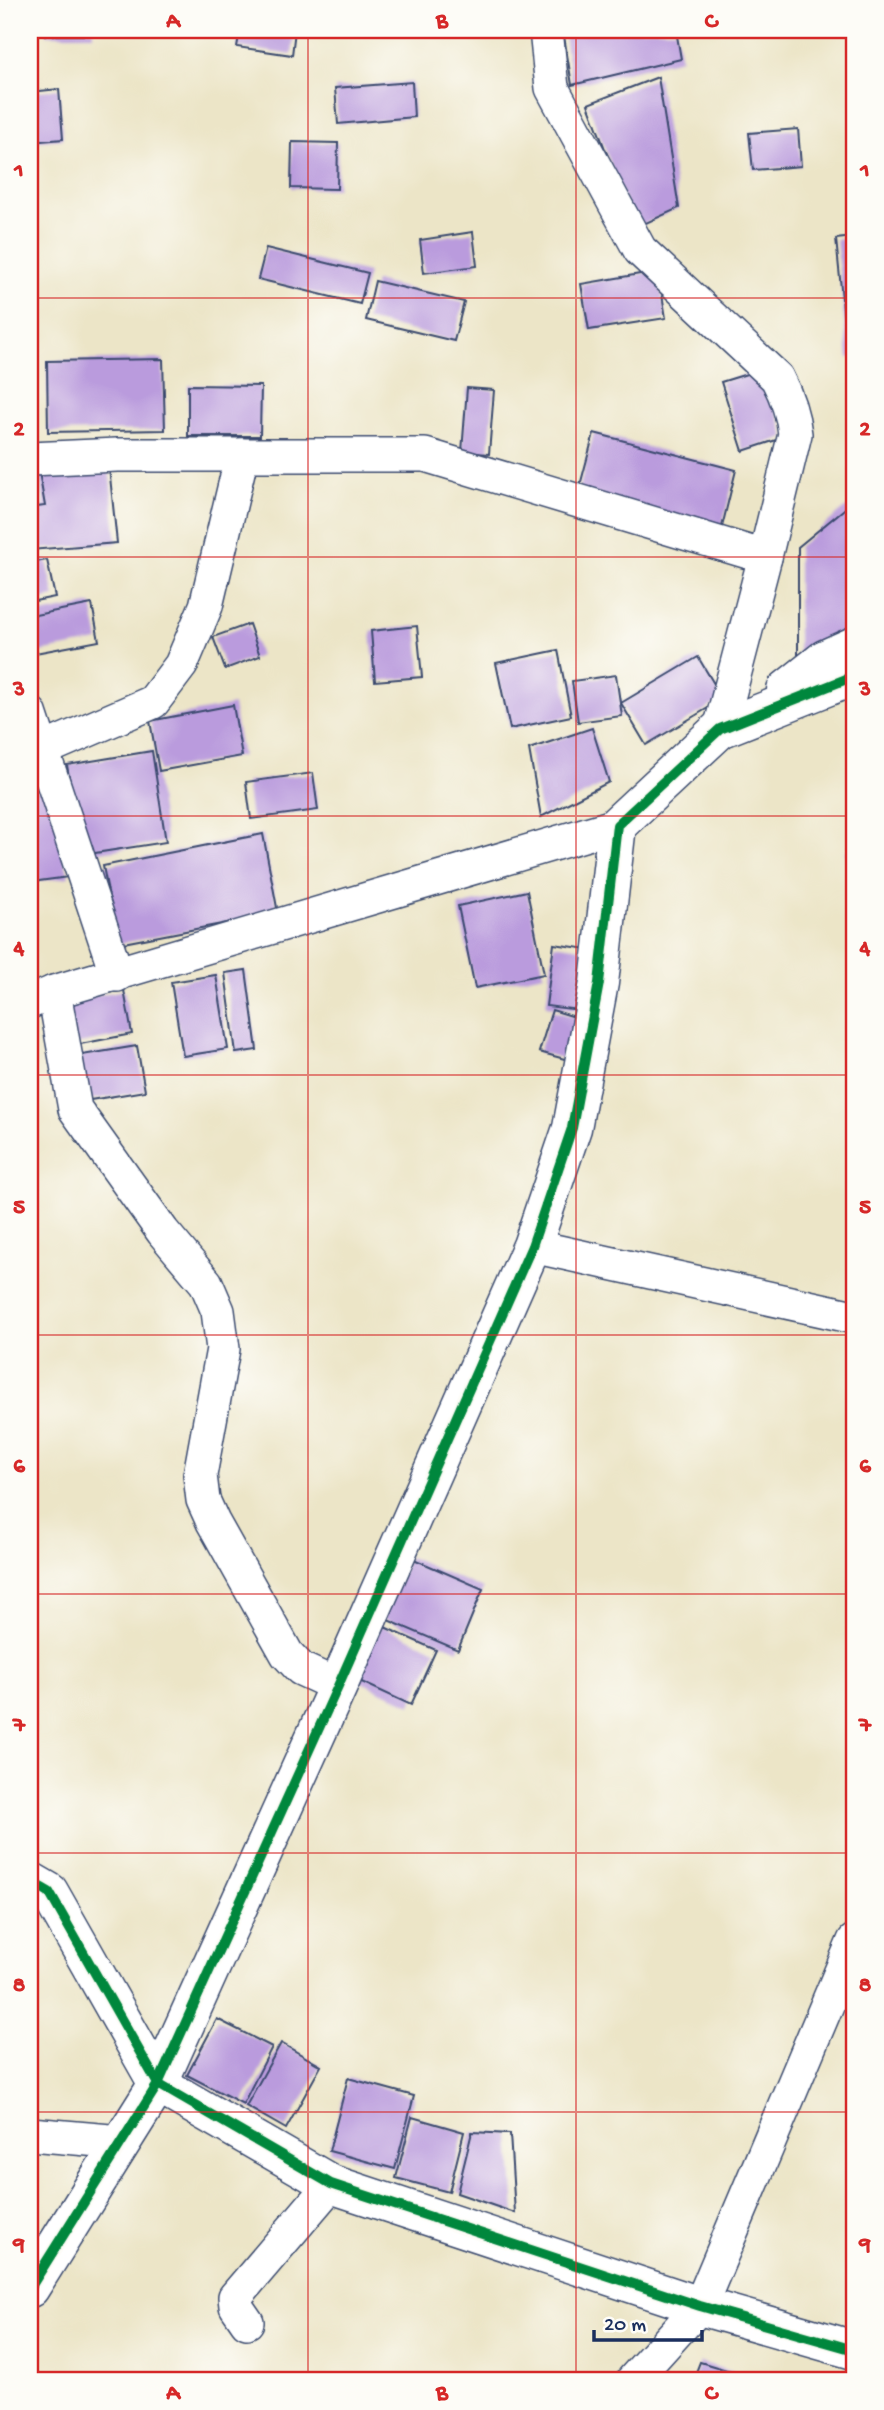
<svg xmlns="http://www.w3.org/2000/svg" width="884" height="2410" font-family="'Gochi Hand',sans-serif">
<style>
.building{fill:#ba9bdd}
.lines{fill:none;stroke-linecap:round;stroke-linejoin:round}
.street-casing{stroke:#3a4a6e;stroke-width:36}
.secondary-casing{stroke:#3a4a6e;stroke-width:41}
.street{stroke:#fff;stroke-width:33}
.secondary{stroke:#fff;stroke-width:38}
.cycleway-casing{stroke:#fdfcf7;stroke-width:15}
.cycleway{stroke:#00873e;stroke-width:10}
.grid{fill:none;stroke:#d62828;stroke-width:2;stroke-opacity:0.55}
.neatline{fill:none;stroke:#d62828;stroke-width:2.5}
.grid-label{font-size:23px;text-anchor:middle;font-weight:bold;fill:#d62828}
</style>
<rect width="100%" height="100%" fill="#fdfcf7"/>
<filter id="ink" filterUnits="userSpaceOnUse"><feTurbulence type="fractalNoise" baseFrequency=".0143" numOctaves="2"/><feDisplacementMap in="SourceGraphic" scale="14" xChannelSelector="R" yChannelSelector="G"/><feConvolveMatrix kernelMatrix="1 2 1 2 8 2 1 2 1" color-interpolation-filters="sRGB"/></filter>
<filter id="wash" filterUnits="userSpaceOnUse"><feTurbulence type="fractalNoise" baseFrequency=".00686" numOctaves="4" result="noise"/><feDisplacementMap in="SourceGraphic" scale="28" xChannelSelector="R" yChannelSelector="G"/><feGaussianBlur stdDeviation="1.57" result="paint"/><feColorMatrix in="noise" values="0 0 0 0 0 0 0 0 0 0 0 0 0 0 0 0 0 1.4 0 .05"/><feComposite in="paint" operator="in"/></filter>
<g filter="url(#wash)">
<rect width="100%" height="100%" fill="#ece5c7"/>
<g id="blocks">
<!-- building -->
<g class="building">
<rect x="46" y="30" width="47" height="5"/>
<path d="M 240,30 L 295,30 L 292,55 L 237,47 Z"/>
<path d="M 563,30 L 676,30 L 681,59 L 572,85 Z"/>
<path d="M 658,77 L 679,208 L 635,228 L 588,104 Z"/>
<path d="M 412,82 L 414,117 L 338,124 L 335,88 Z"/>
<path d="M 59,89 L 63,139 L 30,142 L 30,92 Z"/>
<path d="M 798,129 L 801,166 L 753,170 L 749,133 Z"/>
<path d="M 292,142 L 338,143 L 337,189 L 291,188 Z"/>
<path d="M 473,232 L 477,266 L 424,273 L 420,240 Z"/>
<path d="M 854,237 L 854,357 L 848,358 L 836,239 Z"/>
<path d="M 266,248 L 368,273 L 360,304 L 258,279 Z"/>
<path d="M 658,271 L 666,318 L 589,330 L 581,284 Z"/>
<path d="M 375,281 L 464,302 L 454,341 L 366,320 Z"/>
<path d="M 163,359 L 165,430 L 48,432 L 47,361 Z"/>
<path d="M 763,369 L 785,437 L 743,451 L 721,382 Z"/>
<path d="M 188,385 L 261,386 L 260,436 L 188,436 Z"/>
<path d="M 467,388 L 494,390 L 489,454 L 462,452 Z"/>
<path d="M 594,433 L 736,470 L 721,531 L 578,493 Z"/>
<path d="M 109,467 L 117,543 L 30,550 L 30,508 L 45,506 L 39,472 Z"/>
<path d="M 854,501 L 854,638 L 798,669 L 798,547 Z"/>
<path d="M 47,560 L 55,597 L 30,602 L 30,563 Z"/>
<path d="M 92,604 L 99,641 L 30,654 L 30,616 Z"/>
<path d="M 249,624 L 260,656 L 225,669 L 213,637 Z"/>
<path d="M 417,626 L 422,677 L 375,681 L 371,631 Z"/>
<path d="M 558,650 L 571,716 L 510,729 L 496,663 Z"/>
<path d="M 698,657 L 723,699 L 646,745 L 621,703 Z"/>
<path d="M 616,675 L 622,716 L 578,722 L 572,681 Z"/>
<path d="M 233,705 L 242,756 L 159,771 L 150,721 Z"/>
<path d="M 592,728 L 609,782 L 541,817 L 529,749 Z"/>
<path d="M 152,751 L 166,842 L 82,855 L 67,765 Z"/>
<path d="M 313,773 L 318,810 L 251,819 L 246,782 Z"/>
<path d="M 30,790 L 48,790 L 69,877 L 31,882 Z"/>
<path d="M 263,834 L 278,913 L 118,944 L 103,866 Z"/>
<path d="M 854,848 L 854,872 L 845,852 Z"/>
<path d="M 527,891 L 544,974 L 475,988 L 458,906 Z"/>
<path d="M 554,944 L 595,950 L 587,1011 L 546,1006 Z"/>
<path d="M 246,970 L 257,1050 L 236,1053 L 225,973 Z"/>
<path d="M 216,975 L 228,1049 L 183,1056 L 171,982 Z"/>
<path d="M 124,990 L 132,1034 L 75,1045 L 67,1001 Z"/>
<path d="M 552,1010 L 585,1020 L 572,1061 L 539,1052 Z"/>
<path d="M 137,1046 L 145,1091 L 84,1101 L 76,1056 Z"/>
<path d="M 409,1557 L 483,1589 L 458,1650 L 383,1618 Z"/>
<path d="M 380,1625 L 436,1650 L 411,1705 L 355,1679 Z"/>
<path d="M 217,2019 L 272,2047 L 243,2104 L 187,2075 Z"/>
<path d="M 281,2043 L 321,2066 L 286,2129 L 246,2106 Z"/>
<path d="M 348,2078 L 414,2096 L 395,2169 L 329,2151 Z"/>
<path d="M 412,2117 L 464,2132 L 449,2192 L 396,2178 Z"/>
<path d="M 472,2132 L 510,2134 L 515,2213 L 457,2193 Z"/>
<path d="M 700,2362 L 760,2380 L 693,2380 Z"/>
</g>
</g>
</g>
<g filter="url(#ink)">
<use href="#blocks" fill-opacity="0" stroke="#3a4a6e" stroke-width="2"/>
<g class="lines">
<!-- street casing -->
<g class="street-casing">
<g id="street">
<path d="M 546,30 L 552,88 L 640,250 L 777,378 C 787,397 793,413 795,434 L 765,557"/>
<path d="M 30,459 L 117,455 L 425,455 L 765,557 L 720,729"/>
<path d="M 30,713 L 117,975"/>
<path d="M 42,750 L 153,702 L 181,665 L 206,606 L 242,455"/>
<path d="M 54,992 L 75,1109 L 163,1232 L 206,1283 L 218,1311 L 223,1349 L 200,1475 L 203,1500 L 213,1522 L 287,1654 L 301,1669 L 338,1686"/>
<path d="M 30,1002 L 54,992 L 617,825"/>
<path d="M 532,1246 L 854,1317"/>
<path d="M 30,2134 L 122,2142"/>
<path d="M 247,2322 L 236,2306 L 235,2297 L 331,2184"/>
<path d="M 633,2380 L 700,2306 L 854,1941"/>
</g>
</g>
<!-- secondary casing -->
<g class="secondary-casing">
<g id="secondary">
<path d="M 786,690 L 825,659 L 854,646"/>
<path d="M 30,1881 L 49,1892 L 158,2084 L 331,2184 L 700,2306 L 854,2350"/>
<path d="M 30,2288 L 158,2084 L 338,1686 L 532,1246 L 572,1128 L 599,983 L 617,825 L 720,729 L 854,676"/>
</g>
</g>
<!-- street -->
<use href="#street" class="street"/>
<!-- secondary -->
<use href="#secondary" class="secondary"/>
<!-- cycleway casing -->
<g class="cycleway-casing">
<g id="cycleway">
<path d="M 30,1881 L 49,1892 L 158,2084 L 331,2184 L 700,2306 L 854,2350"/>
<path d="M 30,2288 L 158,2084 L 338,1686 L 532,1246 L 572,1128 L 599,983 L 617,825 L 720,729 L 854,676"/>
</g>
</g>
<!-- cycleway -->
<use href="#cycleway" class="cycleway"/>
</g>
</g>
<!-- grid -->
<path class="grid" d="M 308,30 L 308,2380M 576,30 L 576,2380M 30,298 L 854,298M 30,557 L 854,557M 30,816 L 854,816M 30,1075 L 854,1075M 30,1335 L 854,1335M 30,1594 L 854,1594M 30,1853 L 854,1853M 30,2112 L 854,2112"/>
<!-- margin -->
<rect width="884" height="2410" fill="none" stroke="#fdfcf7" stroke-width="77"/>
<!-- scale -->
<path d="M594 2330v10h108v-10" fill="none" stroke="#1b2f5e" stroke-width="3.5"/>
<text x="604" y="2330" font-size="21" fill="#1b2f5e" stroke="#fdfcf7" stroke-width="5" paint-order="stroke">20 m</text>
<rect x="38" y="38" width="808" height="2334" class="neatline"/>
<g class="grid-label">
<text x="173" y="27">A</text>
<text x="442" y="27">B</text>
<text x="711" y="27">C</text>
<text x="19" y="176">1</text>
<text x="865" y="176">1</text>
<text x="19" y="435">2</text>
<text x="865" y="435">2</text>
<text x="19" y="695">3</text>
<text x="865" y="695">3</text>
<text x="19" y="954">4</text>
<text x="865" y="954">4</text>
<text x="19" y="1213">5</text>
<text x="865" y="1213">5</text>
<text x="19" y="1472">6</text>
<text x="865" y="1472">6</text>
<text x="19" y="1731">7</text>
<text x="865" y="1731">7</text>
<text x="19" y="1991">8</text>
<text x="865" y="1991">8</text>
<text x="19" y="2250">9</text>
<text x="865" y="2250">9</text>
<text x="173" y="2399">A</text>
<text x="442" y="2399">B</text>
<text x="711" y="2399">C</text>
</g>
</svg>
